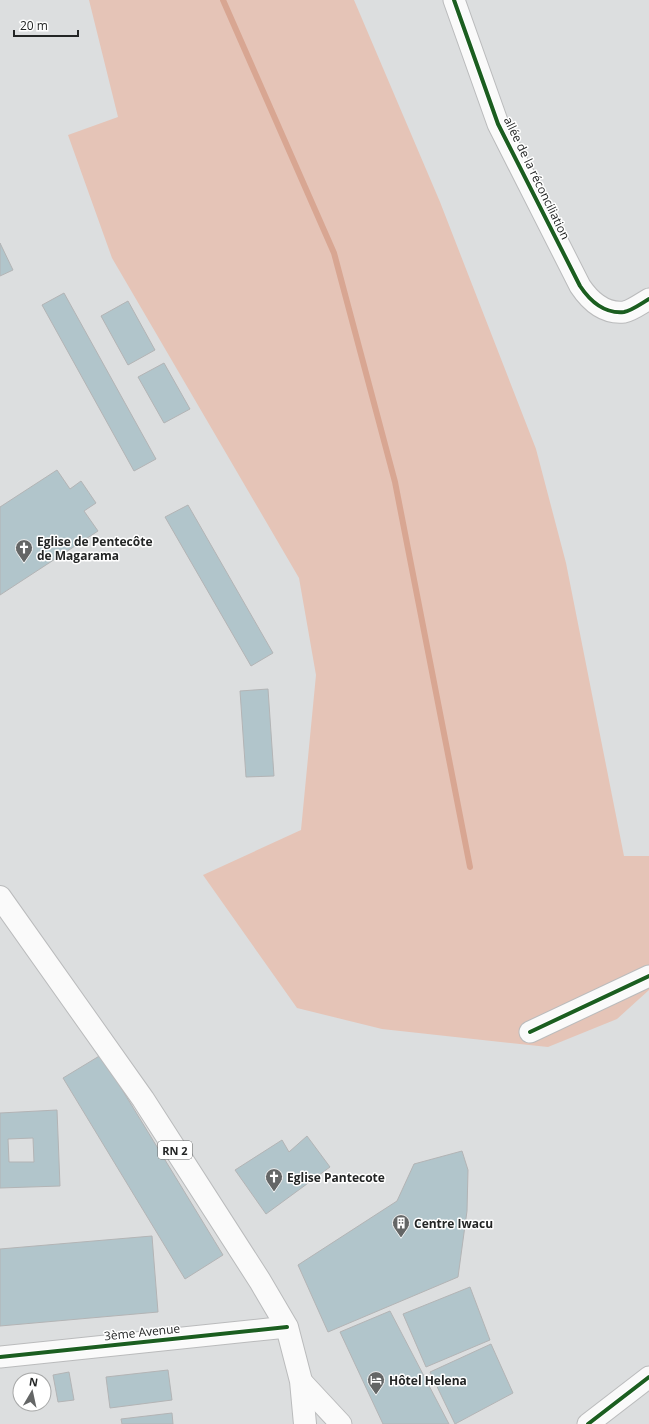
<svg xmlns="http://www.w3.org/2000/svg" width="649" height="1424" font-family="'Open Sans',sans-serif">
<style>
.green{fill:#e5c4b7}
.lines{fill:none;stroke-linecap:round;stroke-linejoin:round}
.stream{stroke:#d8a692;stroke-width:6}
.building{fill:#b1c5cb;stroke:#b3b4b5;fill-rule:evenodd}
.minor-casing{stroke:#babbbc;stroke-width:23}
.major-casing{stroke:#babbbc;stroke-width:24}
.minor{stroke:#fafafa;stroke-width:21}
.major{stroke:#fafafa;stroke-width:22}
.cycleway-casing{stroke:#fff;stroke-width:6}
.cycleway{stroke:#1b5e20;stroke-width:4}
.labels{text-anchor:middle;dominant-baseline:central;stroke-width:3;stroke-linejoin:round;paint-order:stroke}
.shield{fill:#fff;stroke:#656666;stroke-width:1}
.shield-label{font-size:11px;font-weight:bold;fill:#232525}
.street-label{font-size:12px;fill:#232525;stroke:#fff}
.poi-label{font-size:12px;font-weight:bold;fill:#232525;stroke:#fff;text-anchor:start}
</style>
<rect width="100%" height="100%" fill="#dcdedf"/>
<!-- green -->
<path class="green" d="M 89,0 L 354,0 L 440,202 L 536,449 L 566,563 L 624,856 L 649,856 L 649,990 L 617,1019 L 548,1047 L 382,1029 L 297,1008 L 203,875 L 301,830 L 316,675 L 299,578 L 112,258 L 68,135 L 118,117 Z"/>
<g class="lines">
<!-- stream -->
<path class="stream" d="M 223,0 L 334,253 L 395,482 L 470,867"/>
</g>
<!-- building -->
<g class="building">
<path d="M 0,243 L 13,270 L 0,276 Z"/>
<path d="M 64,293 L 156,459 L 134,471 L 42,305 Z"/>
<path d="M 128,301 L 155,350 L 128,365 L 101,316 Z"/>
<path d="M 164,363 L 190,409 L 164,423 L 138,377 Z"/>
<path d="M 57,470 L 70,489 L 81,481 L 96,503 L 84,511 L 98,531 L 0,595 L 0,507 Z"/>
<path d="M 188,505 L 273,653 L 251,666 L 165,517 Z"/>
<path d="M 268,689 L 274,776 L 246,777 L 240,691 Z"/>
<path d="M 101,1055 L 223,1255 L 185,1279 L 63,1078 Z"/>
<path d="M 57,1110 L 60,1186 L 0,1188 L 0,1113 ZM 33,1138 L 34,1162 L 9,1162 L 8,1139 Z"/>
<path d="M 307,1136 L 330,1167 L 266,1214 L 235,1170 L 282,1140 L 289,1152 Z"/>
<path d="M 462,1151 L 468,1170 L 467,1211 L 458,1277 L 328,1332 L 298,1265 L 397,1201 L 414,1164 Z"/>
<path d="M 152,1236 L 158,1312 L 0,1326 L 0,1249 Z"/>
<path d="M 470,1287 L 490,1340 L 426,1367 L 403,1314 Z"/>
<path d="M 390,1311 L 449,1424 L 383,1424 L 340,1332 Z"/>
<path d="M 491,1344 L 513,1393 L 455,1424 L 430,1372 Z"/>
<path d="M 168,1370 L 172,1400 L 110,1408 L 106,1377 Z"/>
<path d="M 69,1372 L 74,1400 L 58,1402 L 53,1375 Z"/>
<path d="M 172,1413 L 173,1424 L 122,1424 L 121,1419 Z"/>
</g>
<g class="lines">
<!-- minor casing -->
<g class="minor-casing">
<g id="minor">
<path d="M 454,0 L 498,124 L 580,286 C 590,301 604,314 624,312 C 631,311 642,303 649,299"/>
<path d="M 530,1032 L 649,976"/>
<path d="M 0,1357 L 287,1327"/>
<path d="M 301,1381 L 341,1424"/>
<path d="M 588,1424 L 649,1377"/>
</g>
</g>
<!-- major casing -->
<g class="major-casing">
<path id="major" d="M 0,897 L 143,1099 L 260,1281 L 287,1327 L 301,1381 L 305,1424"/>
</g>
<!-- minor -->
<use href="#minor" class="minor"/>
<!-- major -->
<use href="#major" class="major"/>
<!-- cycleway casing -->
<g class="cycleway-casing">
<g id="cycleway">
<path d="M 454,0 L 498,124 L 580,286 C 590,301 604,314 624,312 C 631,311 642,303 649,299"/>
<path d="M 530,1032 L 649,976"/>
<path d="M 0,1357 L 287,1327"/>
<path d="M 588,1424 L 649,1377"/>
</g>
</g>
<!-- cycleway -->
<use href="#cycleway" class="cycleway"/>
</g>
<!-- icons -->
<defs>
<g id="church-pin" transform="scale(0.9)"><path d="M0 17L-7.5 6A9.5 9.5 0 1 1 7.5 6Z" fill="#646666" stroke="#fff"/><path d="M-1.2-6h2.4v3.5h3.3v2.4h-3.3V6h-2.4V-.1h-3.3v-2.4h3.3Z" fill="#fff"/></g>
<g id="building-pin" transform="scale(0.9)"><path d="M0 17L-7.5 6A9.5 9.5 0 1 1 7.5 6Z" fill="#646666" stroke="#fff"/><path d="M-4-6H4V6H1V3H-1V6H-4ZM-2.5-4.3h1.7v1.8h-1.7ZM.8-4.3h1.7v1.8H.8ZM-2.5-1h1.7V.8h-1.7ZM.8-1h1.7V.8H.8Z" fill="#fff"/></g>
<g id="hotel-pin" transform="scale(0.9)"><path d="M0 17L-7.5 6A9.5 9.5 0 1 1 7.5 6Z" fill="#646666" stroke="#fff"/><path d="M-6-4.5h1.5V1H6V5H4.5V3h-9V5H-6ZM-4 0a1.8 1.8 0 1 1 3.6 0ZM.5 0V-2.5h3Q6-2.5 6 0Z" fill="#fff"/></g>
</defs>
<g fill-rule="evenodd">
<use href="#church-pin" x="24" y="548"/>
<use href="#church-pin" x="274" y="1177"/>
<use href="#building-pin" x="401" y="1223"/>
<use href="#hotel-pin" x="376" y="1380"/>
</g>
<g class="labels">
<!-- shield labels -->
<rect class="shield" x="158" y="1141" width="34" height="18" rx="3"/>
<g class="shield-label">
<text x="175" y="1150">RN 2</text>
</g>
<!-- street labels -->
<g class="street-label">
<text transform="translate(537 178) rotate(64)">allée de la réconciliation</text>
<text transform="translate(142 1332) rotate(-6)">3ème Avenue</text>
</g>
<!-- poi labels -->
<g class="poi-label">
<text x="37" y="541">Eglise de Pentecôte<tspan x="37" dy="14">de Magarama</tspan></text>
<text x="287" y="1177">Eglise Pantecote</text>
<text x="414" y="1223">Centre Iwacu</text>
<text x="389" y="1380">Hôtel Helena</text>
</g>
</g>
<!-- north arrow -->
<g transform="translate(32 1392) rotate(9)"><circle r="19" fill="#ffffff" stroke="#a7a8a8"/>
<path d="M0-3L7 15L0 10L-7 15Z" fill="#646666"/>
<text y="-6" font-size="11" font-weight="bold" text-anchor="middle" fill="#232525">N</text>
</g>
<!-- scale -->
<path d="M14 30v6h64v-6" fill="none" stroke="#232525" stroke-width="2"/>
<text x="20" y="30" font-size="12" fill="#232525" stroke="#ffffff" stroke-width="3" paint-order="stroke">20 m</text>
</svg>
